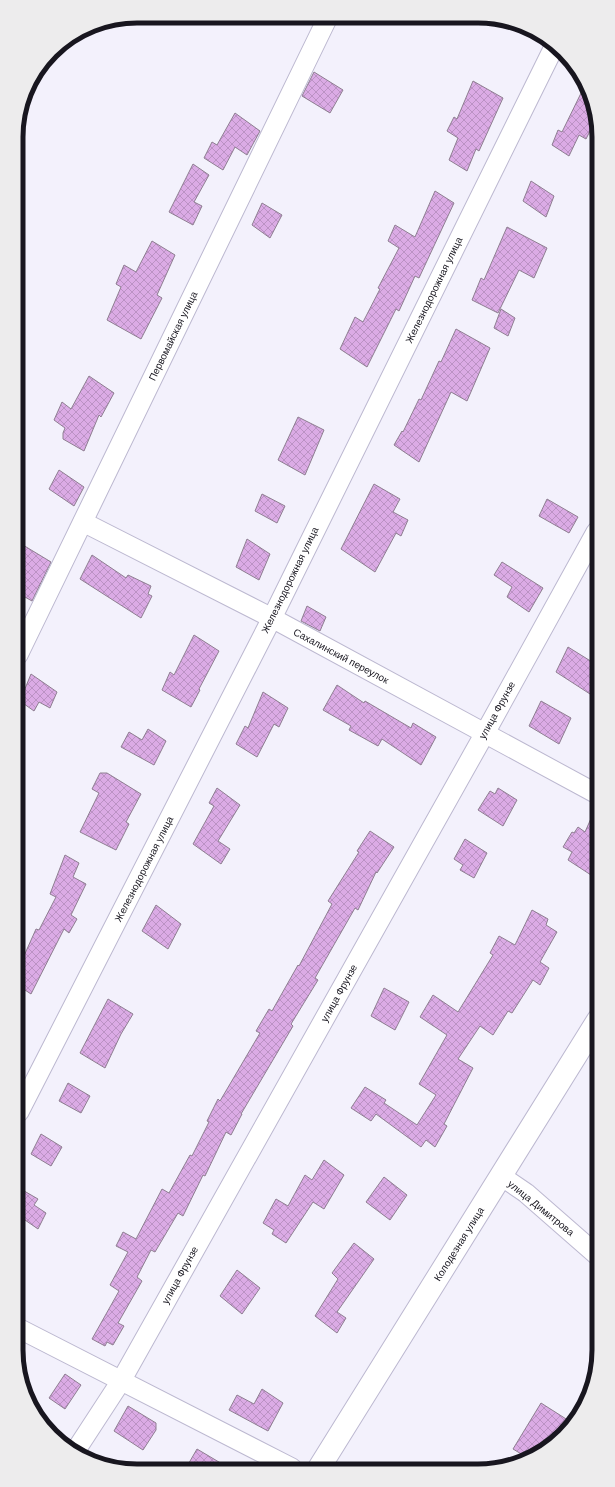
<svg xmlns="http://www.w3.org/2000/svg" width="615" height="1487" font-family="Helvetica,sans-serif">
<style>
.building{fill:url(#building-cross-hatch);stroke:#8e7e91}
.lines{fill:none;stroke-linecap:round;stroke-linejoin:round}
.minor-casing{stroke:#bcb8d0;stroke-width:21}
.secondary-casing{stroke:#bcb8d0;stroke-width:24}
.minor{stroke:#fff;stroke-width:19}
.secondary{stroke:#fff;stroke-width:22}
.labels{text-anchor:middle;dominant-baseline:central;stroke-width:3;stroke-linejoin:round;paint-order:stroke}
.street-label{font-size:10px;fill:#18161f;stroke:#fff}
.rim{fill:none;stroke:#18161f;stroke-width:5}
</style>
<defs>
<pattern id="building-cross-hatch" width="8" height="8" patternUnits="userSpaceOnUse"><rect width="8" height="8" fill="#dbabe5"/><path d="M0 0l8 8M0 8l8-8" fill="none" stroke="#bb92c4"/></pattern>
</defs>
<rect width="100%" height="100%" fill="#f3f1fc"/>
<!-- building -->
<g class="building">
<path d="M 314,72 L 343,90 L 330,113 L 302,96 Z"/>
<path d="M 473,81 L 503,98 L 479,151 L 476,149 L 467,171 L 449,160 L 458,138 L 447,131 L 454,117 L 457,119 Z"/>
<path d="M 584,87 L 595,106 L 595,121 L 586,139 L 579,135 L 569,156 L 552,145 L 558,130 L 562,132 Z"/>
<path d="M 235,113 L 260,131 L 247,155 L 235,147 L 223,170 L 204,158 L 212,142 L 217,145 Z"/>
<path d="M 193,164 L 209,175 L 194,202 L 202,206 L 193,225 L 169,212 Z"/>
<path d="M 531,181 L 554,196 L 546,217 L 523,201 Z"/>
<path d="M 435,191 L 454,203 L 419,278 L 415,276 L 399,311 L 396,309 L 367,367 L 340,349 L 355,317 L 363,322 L 380,289 L 378,288 L 399,248 L 388,241 L 395,225 L 415,237 Z"/>
<path d="M 262,203 L 282,215 L 270,238 L 252,225 Z"/>
<path d="M 507,227 L 547,248 L 534,278 L 519,270 L 498,313 L 472,300 L 481,278 L 484,280 Z"/>
<path d="M 152,241 L 175,255 L 157,295 L 162,298 L 141,339 L 107,320 L 121,287 L 116,284 L 124,265 L 136,272 Z"/>
<path d="M 501,309 L 515,318 L 508,336 L 494,328 Z"/>
<path d="M 456,329 L 490,348 L 467,401 L 451,392 L 419,462 L 394,445 L 402,431 L 403,432 L 419,399 L 421,400 L 439,361 L 441,362 Z"/>
<path d="M 89,376 L 114,393 L 101,417 L 99,415 L 84,451 L 63,439 L 63,433 L 65,428 L 54,420 L 62,402 L 71,409 Z"/>
<path d="M 298,417 L 324,430 L 305,475 L 278,460 Z"/>
<path d="M 59,470 L 84,487 L 74,506 L 49,489 Z"/>
<path d="M 374,484 L 400,499 L 393,512 L 408,520 L 401,536 L 396,533 L 375,572 L 341,549 Z"/>
<path d="M 262,494 L 285,506 L 277,523 L 255,511 Z"/>
<path d="M 547,499 L 578,517 L 569,533 L 539,516 Z"/>
<path d="M 247,539 L 270,554 L 259,580 L 236,567 Z"/>
<path d="M 18,542 L 51,562 L 32,601 L 18,593 Z"/>
<path d="M 92,555 L 126,578 L 128,575 L 151,586 L 148,594 L 152,596 L 141,618 L 80,579 Z"/>
<path d="M 502,562 L 543,588 L 529,612 L 507,597 L 512,587 L 494,575 Z"/>
<path d="M 307,606 L 326,617 L 320,631 L 301,621 Z"/>
<path d="M 194,635 L 219,651 L 199,689 L 200,690 L 191,707 L 162,690 L 170,672 L 174,675 Z"/>
<path d="M 568,647 L 597,665 L 597,679 L 590,694 L 556,672 Z"/>
<path d="M 31,674 L 57,692 L 50,708 L 39,702 L 34,711 L 20,701 Z"/>
<path d="M 337,685 L 364,703 L 365,701 L 411,728 L 413,723 L 436,737 L 421,765 L 382,739 L 378,746 L 349,730 L 351,726 L 323,710 Z"/>
<path d="M 263,692 L 288,708 L 279,727 L 274,724 L 257,757 L 236,744 L 245,726 L 248,728 Z"/>
<path d="M 541,701 L 571,718 L 559,744 L 529,726 Z"/>
<path d="M 148,729 L 166,741 L 154,765 L 121,747 L 129,732 L 142,740 Z"/>
<path d="M 100,773 L 107,773 L 141,794 L 126,822 L 129,824 L 116,850 L 80,832 L 99,793 L 92,789 Z"/>
<path d="M 217,788 L 240,805 L 218,841 L 230,849 L 221,864 L 193,844 L 214,806 L 209,803 Z"/>
<path d="M 498,788 L 517,800 L 503,826 L 478,810 L 490,791 L 495,794 Z"/>
<path d="M 597,805 L 597,865 L 591,875 L 568,860 L 572,852 L 563,847 L 572,832 L 574,833 L 578,827 L 585,832 Z"/>
<path d="M 370,831 L 394,847 L 377,873 L 376,872 L 358,910 L 355,908 L 315,978 L 318,980 L 291,1024 L 293,1026 L 241,1114 L 242,1114 L 231,1135 L 226,1132 L 205,1176 L 203,1175 L 183,1216 L 178,1213 L 155,1252 L 151,1250 L 137,1277 L 142,1281 L 118,1323 L 124,1326 L 113,1345 L 107,1342 L 105,1346 L 92,1339 L 119,1291 L 110,1285 L 128,1252 L 116,1246 L 123,1232 L 136,1239 L 162,1189 L 169,1193 L 190,1155 L 192,1156 L 209,1122 L 207,1121 L 218,1099 L 220,1101 L 260,1033 L 256,1031 L 269,1009 L 272,1011 L 298,965 L 299,966 L 332,904 L 328,901 L 359,852 L 357,851 Z"/>
<path d="M 465,839 L 487,853 L 474,878 L 460,870 L 463,865 L 454,859 Z"/>
<path d="M 65,855 L 79,863 L 73,877 L 86,884 L 71,915 L 77,919 L 69,933 L 64,929 L 31,994 L 19,986 L 19,967 L 36,929 L 39,930 L 56,897 L 50,894 Z"/>
<path d="M 156,905 L 181,924 L 168,949 L 142,931 Z"/>
<path d="M 532,910 L 548,919 L 546,925 L 557,932 L 540,962 L 549,968 L 540,985 L 533,980 L 512,1013 L 508,1011 L 493,1035 L 480,1026 L 458,1059 L 473,1068 L 444,1124 L 447,1126 L 435,1147 L 426,1140 L 421,1147 L 376,1114 L 371,1121 L 351,1108 L 365,1087 L 386,1100 L 384,1103 L 417,1125 L 436,1095 L 419,1084 L 447,1035 L 420,1017 L 433,995 L 458,1012 L 493,955 L 490,953 L 499,936 L 515,945 Z"/>
<path d="M 384,988 L 409,1002 L 395,1030 L 371,1016 Z"/>
<path d="M 108,999 L 133,1014 L 121,1034 L 105,1068 L 80,1053 Z"/>
<path d="M 68,1083 L 90,1096 L 81,1113 L 59,1101 Z"/>
<path d="M 41,1134 L 62,1147 L 51,1166 L 31,1154 Z"/>
<path d="M 324,1160 L 344,1175 L 324,1209 L 313,1202 L 286,1243 L 272,1234 L 274,1230 L 263,1223 L 276,1199 L 288,1206 L 305,1175 L 312,1180 Z"/>
<path d="M 384,1177 L 407,1195 L 390,1220 L 366,1202 Z"/>
<path d="M 19,1188 L 38,1199 L 34,1205 L 46,1213 L 38,1229 L 25,1220 L 20,1229 Z"/>
<path d="M 354,1243 L 374,1259 L 337,1312 L 346,1318 L 337,1333 L 315,1316 L 338,1279 L 332,1273 Z"/>
<path d="M 237,1270 L 260,1288 L 242,1314 L 220,1296 Z"/>
<path d="M 65,1374 L 81,1385 L 65,1409 L 49,1398 Z"/>
<path d="M 262,1389 L 283,1403 L 268,1431 L 229,1410 L 237,1395 L 254,1404 Z"/>
<path d="M 541,1403 L 574,1424 L 545,1451 L 528,1458 L 513,1449 Z"/>
<path d="M 128,1406 L 156,1423 L 156,1430 L 143,1450 L 114,1431 Z"/>
<path d="M 197,1449 L 229,1468 L 186,1468 Z"/>
</g>
<g class="lines">
<!-- minor casing -->
<g class="minor-casing">
<g id="minor">
<path d="M 83,522 L 272,618 L 597,794"/>
<path d="M 18,655 L 328,17"/>
<path d="M 19,1112 L 272,618 L 555,45"/>
<path d="M 501,1176 L 526,1193 L 598,1256"/>
<path d="M 20,1329 L 292,1468"/>
<path d="M 76,1450 L 121,1381 L 485,733 L 596,532"/>
</g>
</g>
<!-- secondary casing -->
<g class="secondary-casing">
<path id="secondary" d="M 319,1468 L 598,1020"/>
</g>
<!-- minor -->
<use href="#minor" class="minor"/>
<!-- secondary -->
<use href="#secondary" class="secondary"/>
</g>
<g class="labels">
<!-- street labels -->
<g class="street-label">
<text transform="translate(434 290) rotate(-64)">Железнодорожная улица</text>
<text transform="translate(173 336) rotate(-64)">Первомайская улица</text>
<text transform="translate(290 580) rotate(-64)">Железнодорожная улица</text>
<text transform="translate(341 656) rotate(28)">Сахалинский переулок</text>
<text transform="translate(497 710) rotate(-61)">улица Фрунзе</text>
<text transform="translate(144 869) rotate(-63)">Железнодорожная улица</text>
<text transform="translate(339 993) rotate(-61)">улица Фрунзе</text>
<text transform="translate(541 1208) rotate(39)">улица Димитрова</text>
<text transform="translate(459 1244) rotate(-58)">Колодезная улица</text>
<text transform="translate(180 1275) rotate(-61)">улица Фрунзе</text>
</g>
</g>
<!-- crop -->
<path d="M0 0H615V1487H0ZM137 23H478A114 114 0 0 1 592 137V1350A114 114 0 0 1 478 1464H137A114 114 0 0 1 23 1350V137A114 114 0 0 1 137 23Z" fill="#edeced" fill-rule="evenodd"/>
<path class="rim" d="M137 23H478A114 114 0 0 1 592 137V1350A114 114 0 0 1 478 1464H137A114 114 0 0 1 23 1350V137A114 114 0 0 1 137 23Z"/>
</svg>
